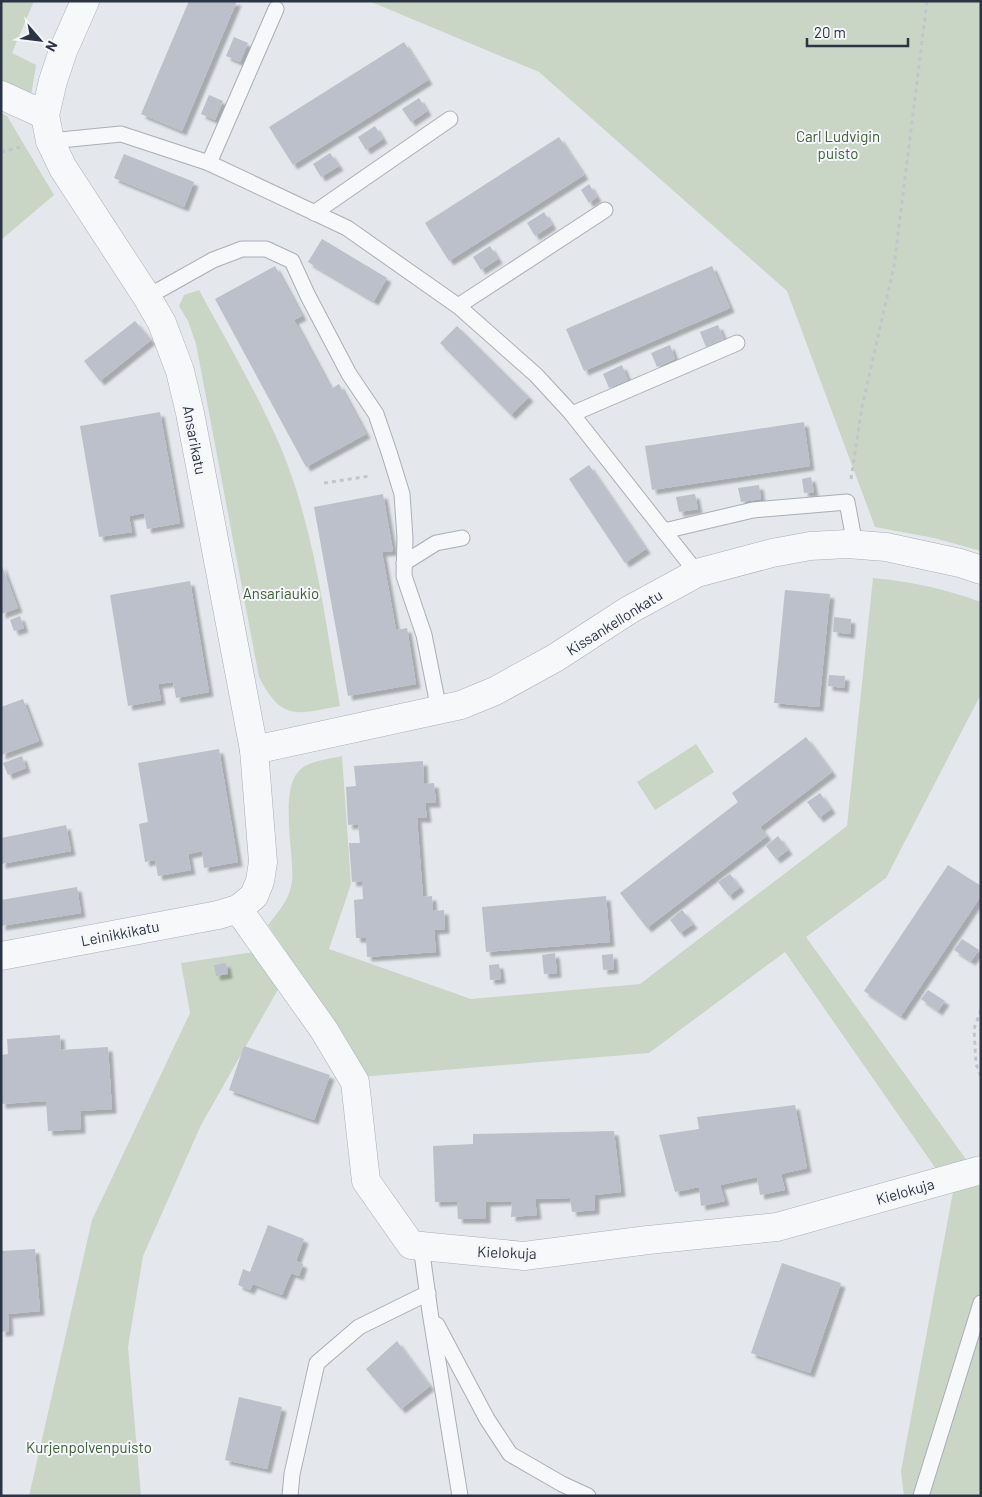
<svg xmlns="http://www.w3.org/2000/svg" width="982" height="1497" font-family="Barlow,sans-serif">
<style>
.green{fill:#c9d6c5}
.building{fill:#bbc0ca;filter:url(#shadow)}
.lines{fill:none;stroke-linecap:round;stroke-linejoin:round}
.service-casing{stroke:#a9aeb7;stroke-width:17}
.minor-casing{stroke:#a9aeb7;stroke-width:29}
.path{stroke:#c2c5cb;stroke-width:3;stroke-dasharray:4 4;stroke-linecap:butt}
.service{stroke:#f7f8fa;stroke-width:15}
.minor{stroke:#f7f8fa;stroke-width:28}
.labels{text-anchor:middle;dominant-baseline:central;stroke-width:4;stroke-linejoin:round;paint-order:stroke}
.park-label{font-size:15px;fill:#3f6138;stroke:#f4f6f9}
.street-label{font-size:15px;fill:#2b3445;stroke:#f4f6f9}
</style>
<defs>
<filter id="shadow"><feDropShadow dx="4.5" dy="4.5" stdDeviation="1" flood-color="#0004"/></filter>
</defs>
<rect width="100%" height="100%" fill="#e4e7ec"/>
<!-- green -->
<g class="green">
<path d="M 1,1 L 34,1 L 12,53 L 36,65 L 31,96 L 1,87 Z"/>
<path d="M 369,1 L 981,1 L 981,551 L 934,538 L 875,527 L 787,291 L 539,72 Z"/>
<path d="M 1,113 L 7,116 L 54,195 L 1,240 Z"/>
<path d="M 199,290 C 227,342 258,394 281,448 C 315,530 325,620 340,706 C 297,714 282,722 259,677 L 196,344 L 188,321 L 179,306 L 184,295 Z"/>
<path d="M 873,578 C 913,582 942,588 981,602 L 981,694 L 886,878 L 806,937 L 968,1162 L 936,1169 L 785,952 L 649,1053 L 360,1077 L 314,994 L 268,925 C 279,911 290,899 292,881 C 295,853 276,782 305,766 C 316,760 330,759 342,756 L 351,884 L 329,949 L 471,999 L 640,984 L 847,826 Z"/>
<path d="M 696,744 L 714,772 L 655,810 L 637,782 Z"/>
<path d="M 254,952 L 280,986 L 201,1125 L 143,1256 L 128,1347 L 141,1496 L 29,1496 L 92,1220 L 190,1013 L 181,963 Z"/>
<path d="M 981,1184 L 981,1496 L 904,1496 L 901,1471 L 953,1192 Z"/>
</g>
<!-- building -->
<g class="building">
<path d="M 189,1 L 237,1 L 182,131 L 141,114 Z"/>
<path d="M 234,37 L 248,43 L 240,62 L 226,56 Z"/>
<path d="M 404,42 L 428,80 L 293,165 L 269,127 Z"/>
<path d="M 209,95 L 223,101 L 215,120 L 201,114 Z"/>
<path d="M 419,98 L 427,111 L 411,122 L 402,109 Z"/>
<path d="M 375,126 L 383,139 L 366,150 L 358,137 Z"/>
<path d="M 559,137 L 584,175 L 449,261 L 425,223 Z"/>
<path d="M 330,153 L 339,166 L 321,177 L 313,164 Z"/>
<path d="M 124,154 L 194,182 L 184,207 L 114,178 Z"/>
<path d="M 589,184 L 597,197 L 589,203 L 581,190 Z"/>
<path d="M 544,212 L 552,225 L 535,236 L 527,223 Z"/>
<path d="M 322,239 L 387,278 L 374,301 L 308,262 Z"/>
<path d="M 490,246 L 498,259 L 481,270 L 473,257 Z"/>
<path d="M 275,266 L 302,316 L 294,320 L 331,389 L 339,384 L 366,434 L 306,467 L 215,299 Z"/>
<path d="M 712,266 L 730,308 L 584,371 L 566,329 Z"/>
<path d="M 135,321 L 151,340 L 100,381 L 84,361 Z"/>
<path d="M 718,325 L 724,339 L 706,347 L 700,332 Z"/>
<path d="M 457,326 L 529,397 L 511,415 L 440,343 Z"/>
<path d="M 670,345 L 675,359 L 657,367 L 651,353 Z"/>
<path d="M 622,365 L 628,380 L 609,388 L 603,374 Z"/>
<path d="M 160,412 L 180,523 L 147,529 L 144,513 L 129,516 L 132,532 L 99,537 L 80,426 Z"/>
<path d="M 804,422 L 810,466 L 652,490 L 645,446 Z"/>
<path d="M 589,465 L 646,549 L 625,563 L 569,479 Z"/>
<path d="M 811,477 L 814,492 L 804,493 L 802,479 Z"/>
<path d="M 759,485 L 761,499 L 741,502 L 738,488 Z"/>
<path d="M 383,494 L 393,551 L 382,552 L 396,630 L 407,628 L 416,684 L 348,696 L 314,507 Z"/>
<path d="M 695,494 L 698,509 L 679,512 L 676,497 Z"/>
<path d="M 1,563 L 18,608 L 1,614 Z"/>
<path d="M 190,581 L 209,692 L 176,698 L 173,682 L 158,684 L 161,700 L 128,706 L 110,595 Z"/>
<path d="M 785,590 L 830,594 L 819,707 L 774,703 Z"/>
<path d="M 20,616 L 24,628 L 14,631 L 10,620 Z"/>
<path d="M 834,617 L 851,619 L 850,634 L 833,632 Z"/>
<path d="M 829,675 L 845,676 L 844,688 L 828,686 Z"/>
<path d="M 23,699 L 39,741 L 1,755 L 1,707 Z"/>
<path d="M 806,737 L 832,772 L 760,827 L 767,836 L 647,928 L 620,893 L 738,802 L 732,793 Z"/>
<path d="M 219,749 L 238,862 L 204,868 L 202,851 L 188,854 L 191,870 L 158,876 L 155,860 L 145,862 L 139,824 L 148,822 L 138,763 Z"/>
<path d="M 22,756 L 26,768 L 8,775 L 3,763 Z"/>
<path d="M 423,761 L 424,784 L 434,783 L 436,803 L 425,803 L 427,818 L 417,818 L 423,897 L 432,896 L 433,911 L 444,910 L 445,929 L 434,930 L 436,952 L 367,957 L 366,938 L 356,938 L 354,900 L 363,899 L 362,881 L 352,882 L 349,843 L 360,843 L 358,824 L 348,825 L 346,787 L 356,786 L 354,766 Z"/>
<path d="M 820,793 L 831,809 L 819,818 L 807,802 Z"/>
<path d="M 66,825 L 71,851 L 1,864 L 1,838 Z"/>
<path d="M 778,836 L 788,850 L 776,859 L 766,846 Z"/>
<path d="M 948,865 L 981,886 L 981,896 L 901,1016 L 864,991 Z"/>
<path d="M 730,874 L 740,887 L 729,896 L 718,882 Z"/>
<path d="M 77,887 L 81,913 L 1,926 L 1,900 Z"/>
<path d="M 606,896 L 610,942 L 486,952 L 482,907 Z"/>
<path d="M 682,910 L 693,924 L 680,933 L 670,920 Z"/>
<path d="M 962,939 L 979,950 L 971,961 L 954,950 Z"/>
<path d="M 555,953 L 557,973 L 544,974 L 542,955 Z"/>
<path d="M 613,954 L 614,969 L 603,970 L 602,955 Z"/>
<path d="M 226,963 L 228,974 L 216,976 L 214,965 Z"/>
<path d="M 499,964 L 501,979 L 490,980 L 489,965 Z"/>
<path d="M 928,990 L 945,1001 L 938,1011 L 921,999 Z"/>
<path d="M 60,1035 L 61,1050 L 108,1047 L 112,1109 L 80,1111 L 81,1129 L 48,1131 L 46,1101 L 1,1104 L 1,1055 L 8,1054 L 7,1039 Z"/>
<path d="M 244,1046 L 330,1075 L 314,1120 L 229,1090 Z"/>
<path d="M 795,1105 L 807,1168 L 781,1174 L 785,1190 L 760,1195 L 757,1177 L 720,1185 L 725,1201 L 701,1206 L 699,1187 L 675,1192 L 659,1135 L 699,1129 L 697,1117 Z"/>
<path d="M 614,1131 L 621,1192 L 595,1195 L 595,1210 L 572,1212 L 570,1198 L 535,1199 L 537,1215 L 511,1217 L 512,1201 L 486,1202 L 486,1219 L 458,1219 L 457,1201 L 435,1202 L 433,1146 L 473,1144 L 473,1134 Z"/>
<path d="M 268,1225 L 304,1239 L 296,1261 L 303,1264 L 299,1276 L 291,1273 L 282,1295 L 253,1284 L 250,1290 L 238,1285 L 243,1269 L 250,1272 Z"/>
<path d="M 35,1249 L 40,1311 L 8,1314 L 9,1331 L 1,1332 L 1,1251 Z"/>
<path d="M 782,1263 L 841,1283 L 810,1373 L 751,1353 Z"/>
<path d="M 397,1341 L 430,1386 L 401,1409 L 366,1369 Z"/>
<path d="M 239,1397 L 282,1407 L 267,1469 L 225,1460 Z"/>
</g>
<g class="lines">
<!-- service casing -->
<g class="service-casing">
<g id="service">
<path d="M 50,141 L 121,134 L 209,163 L 347,228 L 458,306 L 536,375 L 572,414 L 697,573"/>
<path d="M 209,163 L 276,9"/>
<path d="M 314,213 L 450,119"/>
<path d="M 147,297 L 213,260 L 242,249 L 266,249 L 292,261 L 308,296 L 349,374 L 376,414 L 389,452 L 402,494 L 405,538 L 404,576 L 424,635 L 439,710"/>
<path d="M 458,306 L 605,210"/>
<path d="M 572,414 L 737,343"/>
<path d="M 664,531 L 753,510 L 847,502 L 855,545"/>
<path d="M 404,563 L 436,543 L 462,538"/>
<path d="M 421,1246 L 430,1312 L 460,1496"/>
<path d="M 437,1325 L 487,1419 L 510,1454 L 562,1484 L 588,1496"/>
<path d="M 290,1496 L 292,1474 L 317,1363 L 359,1327 L 428,1293"/>
<path d="M 921,1496 L 981,1303"/>
</g>
</g>
<!-- minor casing -->
<g class="minor-casing">
<g id="minor">
<path d="M 1,95 L 45,115"/>
<path d="M 254,750 L 461,705 L 495,691 L 555,658 L 629,610 L 697,573 L 772,553 L 810,546 L 847,544 L 886,547 L 960,563 L 981,570"/>
<path d="M 238,909 L 324,1030 L 355,1082 L 366,1181 L 411,1245 L 524,1256 L 648,1240 L 777,1227 L 981,1170"/>
<path d="M 1,956 L 218,915 L 238,909 L 254,896 L 260,881 L 263,862 L 254,750 L 190,413 L 180,371 L 162,323 L 147,297 L 63,168 L 50,141 L 45,115 L 53,81 L 63,51 L 85,1"/>
</g>
</g>
<!-- path -->
<g class="path">
<path d="M 1,152 L 20,147"/>
<path d="M 851,479 L 862,407 L 894,266 L 927,1"/>
<path d="M 324,483 L 370,476"/>
<path d="M 981,1010 L 974,1029 L 976,1064 L 981,1077"/>
</g>
<!-- service -->
<use href="#service" class="service"/>
<!-- minor -->
<use href="#minor" class="minor"/>
</g>
<g class="labels">
<!-- park labels -->
<g class="park-label">
<text x="838" y="136">Carl Ludvigin<tspan x="838" dy="17">puisto</tspan></text>
<text x="281" y="593">Ansariaukio</text>
<text x="89" y="1447">Kurjenpolvenpuisto</text>
</g>
<!-- street labels -->
<g class="street-label">
<text transform="translate(195 440) rotate(79)">Ansarikatu</text>
<text transform="translate(614 622) rotate(-32)">Kissankellonkatu</text>
<text transform="translate(120 933) rotate(-11)">Leinikkikatu</text>
<text transform="translate(905 1191) rotate(-16)">Kielokuja</text>
<text transform="translate(507 1252) rotate(2)">Kielokuja</text>
</g>
</g>
<!-- border -->
<rect width="982" height="1497" fill="none" stroke="#2b3445" stroke-width="5"/>
<!-- north arrow -->
<g transform="translate(40 40) rotate(118)" stroke="#f4f6f9" stroke-width="4" paint-order="stroke">
<path d="M0-4L9 19L0 12L-9 19Z" fill="#2b3445"/>
<text y="-8" font-size="14" font-weight="bold" text-anchor="middle" fill="#2b3445">N</text>
</g>
<!-- scale -->
<path d="M807 38v8h101v-8" fill="none" stroke="#2b3445" stroke-width="2.5"/>
<text x="814" y="38" font-size="15" fill="#2b3445" stroke="#f4f6f9" stroke-width="4" paint-order="stroke">20 m</text>
</svg>
